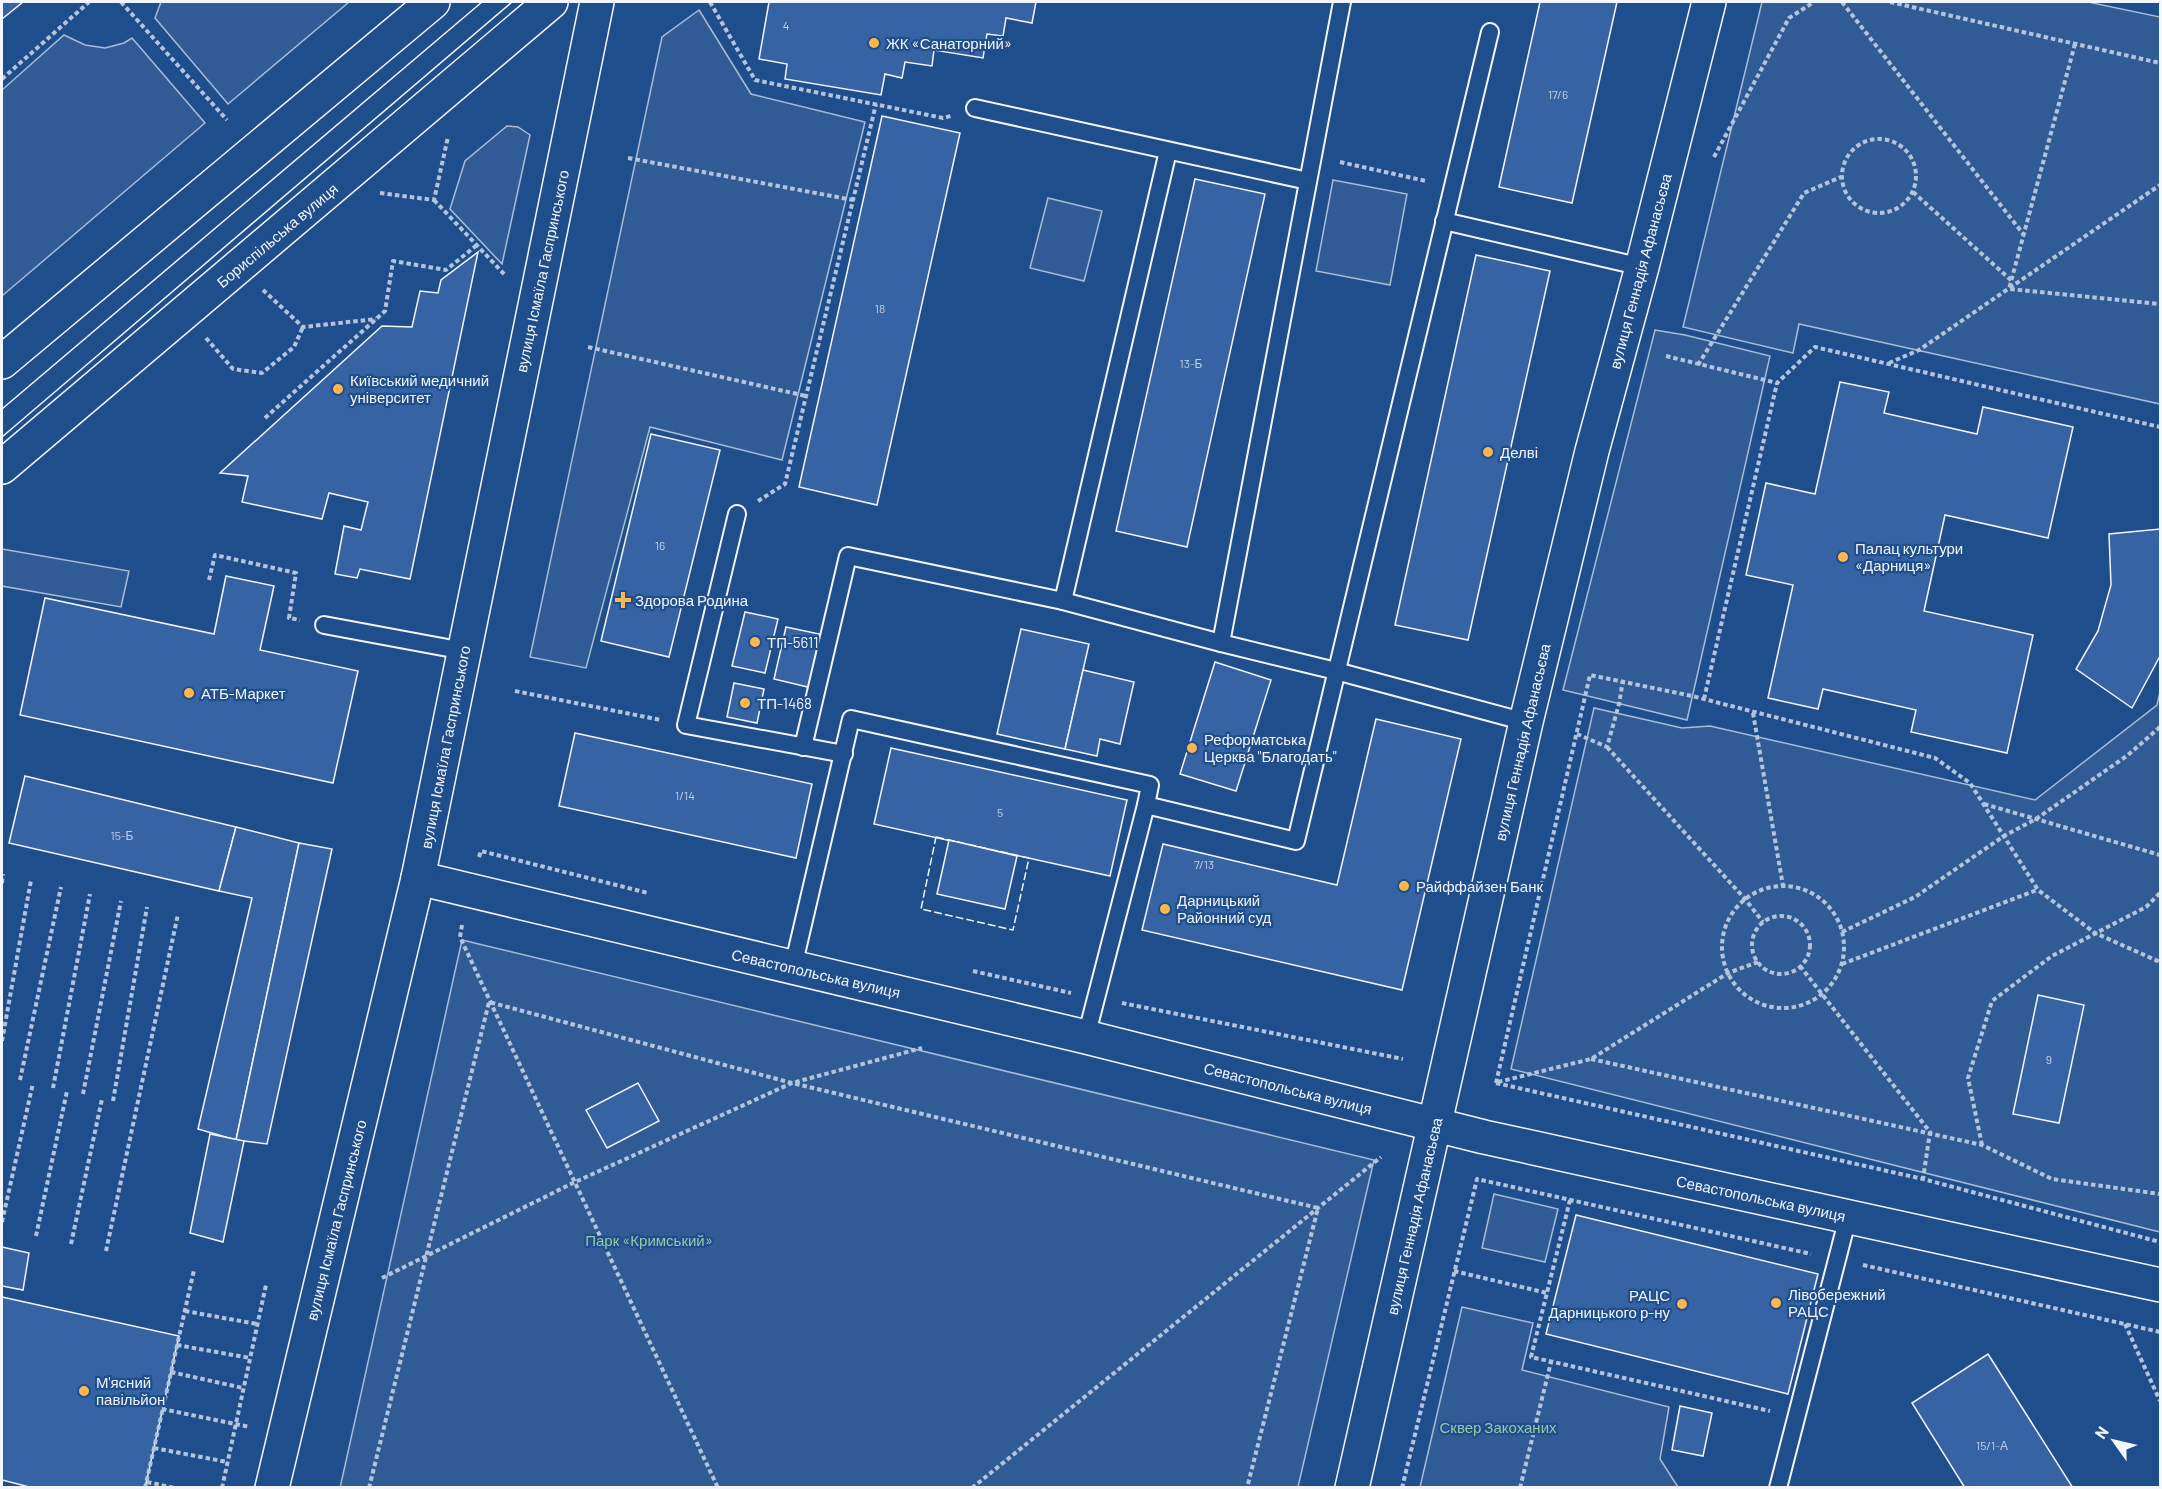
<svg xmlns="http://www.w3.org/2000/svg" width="2162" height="1489" font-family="Barlow,sans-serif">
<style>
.built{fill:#305b95;stroke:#a8bbd7;stroke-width:1.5}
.building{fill:#3563a3;stroke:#f2f6ff;stroke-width:1.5}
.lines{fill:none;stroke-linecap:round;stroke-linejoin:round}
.service-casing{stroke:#f2f6ff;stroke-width:20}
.minor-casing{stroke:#f2f6ff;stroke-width:36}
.secondary-casing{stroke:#f2f6ff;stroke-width:36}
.path{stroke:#b3c4dc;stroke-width:4;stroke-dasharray:4.5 3;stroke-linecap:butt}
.service{stroke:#1f4e8c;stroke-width:16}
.minor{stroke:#1f4e8c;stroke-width:33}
.secondary{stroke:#1f4e8c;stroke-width:33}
.tram{stroke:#f2f6ff;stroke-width:1.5}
.fence{stroke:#f2f6ff;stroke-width:1.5;stroke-dasharray:8 3;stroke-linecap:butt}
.poi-dot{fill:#ffb74d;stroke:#1f4e8c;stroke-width:2}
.labels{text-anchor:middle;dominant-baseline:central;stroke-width:4.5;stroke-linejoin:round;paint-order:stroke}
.number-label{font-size:12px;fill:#c3d1e8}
.poi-label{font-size:15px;fill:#f2f6ff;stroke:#1f4e8c;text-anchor:start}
.street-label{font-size:15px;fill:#f2f6ff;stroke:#1f4e8c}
.park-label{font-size:15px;fill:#97c8a6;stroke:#1f4e8c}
</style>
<rect width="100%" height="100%" fill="#1f4e8c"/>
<!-- built -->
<g class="built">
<path d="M 161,2 L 349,2 L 228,104 L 155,18 Z"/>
<path d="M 1762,2 L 2088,2 L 2160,17 L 2160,404 L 1799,324 L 1793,353 L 1683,327 Z"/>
<path d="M 699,10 L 751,94 L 865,122 L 782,460 L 650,427 L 586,668 L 530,657 L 662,37 Z"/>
<path d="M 64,35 L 85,45 L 105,48 L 124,43 L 132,38 L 205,123 L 2,296 L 2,90 Z"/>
<path d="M 507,126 L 518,127 L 530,135 L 502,264 L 450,209 L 465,161 Z"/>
<path d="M 1333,180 L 1407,194 L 1390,285 L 1316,271 Z"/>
<path d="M 1048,198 L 1102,211 L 1084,281 L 1030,268 Z"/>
<path d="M 1655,330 L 1685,335 L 1770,356 L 1687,720 L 1563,690 Z"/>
<path d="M 2,549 L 129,571 L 121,607 L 2,586 Z"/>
<path d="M 2160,692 L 2160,1232 L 1511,1069 L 1594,708 L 1682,728 L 1710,726 L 2035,800 L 2157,705 Z"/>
<path d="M 462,940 L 1374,1160 L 1298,1487 L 340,1488 Z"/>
<path d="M 1494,1194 L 1558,1209 L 1545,1262 L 1482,1248 Z"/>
<path d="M 1462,1307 L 1533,1323 L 1522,1370 L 1669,1407 L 1660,1459 L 1678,1487 L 1420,1487 Z"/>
</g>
<!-- building -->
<g class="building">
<path d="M 2,2 L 23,2 L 2,19 Z"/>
<path d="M 769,2 L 1036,2 L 1032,23 L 1006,18 L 1003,36 L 987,34 L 983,58 L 934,50 L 932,66 L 905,62 L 902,78 L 885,74 L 881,95 L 785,79 L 787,64 L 759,59 Z"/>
<path d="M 1540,2 L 1617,2 L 1572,203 L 1499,187 Z"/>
<path d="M 882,116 L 960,133 L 877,505 L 799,487 Z"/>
<path d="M 1195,179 L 1265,194 L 1187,547 L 1116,531 Z"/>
<path d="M 478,252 L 410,579 L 360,569 L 357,578 L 335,574 L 344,526 L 361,530 L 368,502 L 329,493 L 322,519 L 242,502 L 248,476 L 220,473 L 382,326 L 412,327 L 420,291 L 438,293 L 441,280 Z"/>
<path d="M 1476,255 L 1550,271 L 1468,640 L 1395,625 Z"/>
<path d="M 1840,382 L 1889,392 L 1884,413 L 1977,434 L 1983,407 L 2073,427 L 2048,538 L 1945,515 L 1924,611 L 2033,635 L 2007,753 L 1911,732 L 1916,710 L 1823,689 L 1818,709 L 1768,698 L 1793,585 L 1746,575 L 1766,483 L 1815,494 Z"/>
<path d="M 651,434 L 720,450 L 669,657 L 601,641 Z"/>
<path d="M 2160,529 L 2160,656 L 2132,708 L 2076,669 L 2098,631 L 2111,585 L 2109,534 Z"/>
<path d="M 226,576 L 274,586 L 260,650 L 358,671 L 333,783 L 20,715 L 45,598 L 214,634 Z"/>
<path d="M 745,612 L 778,619 L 765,673 L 732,666 Z"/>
<path d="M 786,627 L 824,635 L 812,688 L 774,679 Z"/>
<path d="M 1021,629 L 1089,644 L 1065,749 L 997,734 Z"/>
<path d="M 1215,662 L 1271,680 L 1236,791 L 1180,774 Z"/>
<path d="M 1083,670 L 1134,682 L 1120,744 L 1100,739 L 1097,756 L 1065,749 Z"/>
<path d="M 734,683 L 764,689 L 757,723 L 727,717 Z"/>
<path d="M 1376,719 L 1461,739 L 1402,990 L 1142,930 L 1163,844 L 1337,885 Z"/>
<path d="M 575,733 L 812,784 L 796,858 L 559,806 Z"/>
<path d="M 891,748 L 1127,800 L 1110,876 L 874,824 Z"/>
<path d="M 25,776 L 236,827 L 219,891 L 9,843 Z"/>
<path d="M 236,827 L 299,843 L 236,1140 L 198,1129 L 252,898 L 219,891 Z"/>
<path d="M 949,840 L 1017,856 L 1005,909 L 937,894 Z"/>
<path d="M 299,843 L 332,849 L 267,1144 L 244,1141 L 236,1140 Z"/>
<path d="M 2038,995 L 2084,1005 L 2059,1123 L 2013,1114 Z"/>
<path d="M 638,1083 L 659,1121 L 607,1148 L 586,1110 Z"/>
<path d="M 210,1134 L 244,1141 L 223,1242 L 190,1233 Z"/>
<path d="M 1576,1215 L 1818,1274 L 1788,1394 L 1546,1334 Z"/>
<path d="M 2,1247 L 29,1253 L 23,1290 L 2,1286 Z"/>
<path d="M 2,1297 L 179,1336 L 145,1488 L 33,1488 L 2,1480 Z"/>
<path d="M 1988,1354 L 2073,1488 L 1965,1488 L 1912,1403 Z"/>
<path d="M 1680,1406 L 1712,1413 L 1703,1456 L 1672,1450 Z"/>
</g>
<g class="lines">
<!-- service casing -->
<g class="service-casing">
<g id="service">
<path d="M 1342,2 L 1221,643 L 1336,671 L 1526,722"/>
<path d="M 975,108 L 1308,181"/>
<path d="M 1168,151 L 1063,601 L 1221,643"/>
<path d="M 1444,221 L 1642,267"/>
<path d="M 737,514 L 686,725 L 844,754"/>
<path d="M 324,625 L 464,651"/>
<path d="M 803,747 L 848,556 L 1063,601"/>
<path d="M 793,967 L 851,719 L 1150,785 L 1146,805"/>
<path d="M 1086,1037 L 1146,805 L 1296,841 L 1490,32"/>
<path d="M 1778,1488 L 1848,1217"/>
</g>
</g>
<!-- minor casing -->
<g class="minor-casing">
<g id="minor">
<path d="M 418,878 L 1086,1037 L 1484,1137 L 2160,1285"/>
<path d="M 272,1488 L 418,878 L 597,2"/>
<path d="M 1352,1488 L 1526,722 L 1592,451 L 1642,267 L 1709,2"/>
</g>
</g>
<!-- secondary casing -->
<g class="secondary-casing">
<g id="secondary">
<path d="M 2,362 L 433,2"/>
<path d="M 2,467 L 551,2"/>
</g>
</g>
<!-- path -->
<g class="path">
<path d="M 121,2 L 227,120"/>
<path d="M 710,2 L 755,80 L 943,118 L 951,116"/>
<path d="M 1842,2 L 2024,235"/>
<path d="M 1890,2 L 2160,63"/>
<path d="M 2075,44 L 2009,289 L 2160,304"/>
<path d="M 2,79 L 89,2"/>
<circle cx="1879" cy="176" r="37"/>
<path d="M 1714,157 L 1789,18 L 1814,2"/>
<path d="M 628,158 L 853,200"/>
<path d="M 1340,162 L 1426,181"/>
<path d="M 1913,192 L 2012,281"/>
<path d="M 380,193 L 434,200 L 448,137"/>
<path d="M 434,200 L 505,275"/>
<path d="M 263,290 L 303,327 L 376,319"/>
<path d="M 206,338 L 233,369 L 262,373 L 294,347 L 303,327"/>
<path d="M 588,347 L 806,396"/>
<path d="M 1666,356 L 1777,383 L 1815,347 L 2160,427"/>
<path d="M 1889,363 L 1919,350 L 2160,185"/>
<path d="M 1698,365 L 1804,193 L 1841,177"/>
<path d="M 265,418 L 385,311 L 393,261 L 446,270 L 477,245"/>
<path d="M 758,501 L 785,484 L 876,104"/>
<path d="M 209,580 L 215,555 L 296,573 L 289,618 L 300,620"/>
<path d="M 515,691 L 661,720"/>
<path d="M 1704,699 L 1777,383"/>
<path d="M 1753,713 L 1783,886"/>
<path d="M 1577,734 L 1607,747 L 1619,704 L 1623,680"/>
<path d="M 1607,747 L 1745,899 L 1763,922"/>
<path d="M 1984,804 L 2160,855"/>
<path d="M 479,857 L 481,851 L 648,893"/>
<path d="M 2,883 L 3,874"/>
<circle cx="1783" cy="947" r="61"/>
<circle cx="1781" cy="945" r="29"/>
<path d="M 462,925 L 460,937 L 718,1488"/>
<path d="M 1842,932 L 1915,897 L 2004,836 L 2036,819 L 2128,755 L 2160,727"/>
<path d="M 1842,964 L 2037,890"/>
<path d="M 1800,966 L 1930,1132 L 1923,1179"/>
<path d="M 973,971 L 1071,993"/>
<path d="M 1122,1003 L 1403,1059"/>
<path d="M 2,1041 L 31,880"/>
<path d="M 1591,1059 L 1982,1145 L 2052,1179 L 2160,1194"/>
<path d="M 20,1080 L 61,887"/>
<path d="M 1498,1082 L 1591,1059 L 1728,973 L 1758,962"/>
<path d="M 1496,1083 L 1590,675 L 1692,696 L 1935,758 L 1970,783 L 2038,890 L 2095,933 L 2160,962"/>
<path d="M 1496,1083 L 1923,1179 L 2160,1242"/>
<path d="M 53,1088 L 90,894"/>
<path d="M 83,1094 L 121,901"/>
<path d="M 113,1101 L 147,907"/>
<path d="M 1982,1145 L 1968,1078 L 1992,1001 L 2052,956 L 2146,907 L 2160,893"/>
<path d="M 1570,1200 L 1531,1357 L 1770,1411"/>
<path d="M 2,1222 L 33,1083"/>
<path d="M 36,1236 L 67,1091"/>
<path d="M 71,1244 L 102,1099"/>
<path d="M 106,1251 L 178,914"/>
<path d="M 1863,1265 L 2160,1332"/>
<path d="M 1454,1271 L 1547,1293"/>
<path d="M 382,1278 L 573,1183 L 792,1083 L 922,1048"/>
<path d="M 185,1311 L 257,1324"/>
<path d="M 2125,1324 L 2160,1401"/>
<path d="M 177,1345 L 250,1358"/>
<path d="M 171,1372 L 243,1388"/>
<path d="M 162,1409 L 250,1427"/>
<path d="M 154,1448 L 227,1462"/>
<path d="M 147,1482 L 175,1488"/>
<path d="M 145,1488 L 194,1270"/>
<path d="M 222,1488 L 266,1285"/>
<path d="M 369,1488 L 489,1002 L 792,1083 L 1318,1208 L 1247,1488"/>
<path d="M 972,1488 L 1381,1157"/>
<path d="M 1402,1488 L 1477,1179 L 1811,1254"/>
<path d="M 1520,1488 L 1551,1362"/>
</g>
<!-- service -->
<use href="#service" class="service"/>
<!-- minor -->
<use href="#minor" class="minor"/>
<!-- secondary -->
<use href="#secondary" class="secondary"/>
<!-- tram -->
<g class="tram">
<path d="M 2,409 L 482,2"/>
<path d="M 2,437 L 512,2"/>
</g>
<!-- fence -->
<path class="fence" d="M 936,837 L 1029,858 L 1013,930 L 921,909 Z"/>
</g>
<!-- markers -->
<g class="poi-dot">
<circle cx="874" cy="43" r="6"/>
<circle cx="338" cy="389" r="6"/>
<circle cx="1488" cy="452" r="6"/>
<circle cx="1843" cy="557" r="6"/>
<path d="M620 591h6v6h6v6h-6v6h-6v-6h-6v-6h6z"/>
<circle cx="755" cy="642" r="6"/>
<circle cx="189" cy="693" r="6"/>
<circle cx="745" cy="703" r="6"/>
<circle cx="1192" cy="748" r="6"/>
<circle cx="1404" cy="886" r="6"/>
<circle cx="1165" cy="909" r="6"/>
<circle cx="1776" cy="1303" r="6"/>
<circle cx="1682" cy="1304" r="6"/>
<circle cx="84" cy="1391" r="6"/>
</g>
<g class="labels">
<!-- number labels -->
<g class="number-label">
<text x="786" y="25">4</text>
<text x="1558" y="94">17/6</text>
<text x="880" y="308">18</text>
<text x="1191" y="363">13-Б</text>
<text x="660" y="545">16</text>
<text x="685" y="795">1/14</text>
<text x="1000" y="812">5</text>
<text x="122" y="835">15-Б</text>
<text x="1204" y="864">7/13</text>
<text x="2049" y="1059">9</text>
<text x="1992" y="1445">15/1-А</text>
</g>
<!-- poi labels -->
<g class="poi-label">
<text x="886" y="43">ЖК «Санаторний»</text>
<text x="350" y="380">Київський медичний<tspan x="350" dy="17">університет</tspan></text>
<text x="1500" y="452">Делві</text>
<text x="1855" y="548">Палац культури<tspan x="1855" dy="17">«Дарниця»</tspan></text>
<text x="635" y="600">Здорова Родина</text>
<text x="767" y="642">ТП-5611</text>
<text x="201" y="693">АТБ-Маркет</text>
<text x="757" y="703">ТП-1468</text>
<text x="1204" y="739">Реформатська<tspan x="1204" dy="17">Церква "Благодать"</tspan></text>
<text x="1416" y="886">Райффайзен Банк</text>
<text x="1177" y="900">Дарницький<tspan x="1177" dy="17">Районний суд</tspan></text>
<text x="1788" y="1294">Лівобережний<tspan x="1788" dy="17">РАЦС</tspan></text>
<text x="1670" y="1295" text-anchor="end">РАЦС<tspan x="1670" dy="17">Дарницького р-ну</tspan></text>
<text x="96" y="1382">М'ясний<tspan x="96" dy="17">павільйон</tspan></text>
</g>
<!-- street labels -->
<g class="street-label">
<text transform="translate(277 235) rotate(-40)">Бориспільська вулиця</text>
<text transform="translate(542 271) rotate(-78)">вулиця Ісмаїла Гаспринського</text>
<text transform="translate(1640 271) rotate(-75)">вулиця Геннадія Афанасьєва</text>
<text transform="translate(1522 742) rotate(-77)">вулиця Геннадія Афанасьєва</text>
<text transform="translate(445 747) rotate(-79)">вулиця Ісмаїла Гаспринського</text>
<text transform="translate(816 973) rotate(13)">Севастопольська вулиця</text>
<text transform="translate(1288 1088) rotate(14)">Севастопольська вулиця</text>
<text transform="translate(1761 1198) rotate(12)">Севастопольська вулиця</text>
<text transform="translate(1414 1216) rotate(-77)">вулиця Геннадія Афанасьєва</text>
<text transform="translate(336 1220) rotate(-76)">вулиця Ісмаїла Гаспринського</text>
</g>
<!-- park labels -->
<g class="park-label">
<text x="649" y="1240">Парк «Кримський»</text>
<text x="1498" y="1427">Сквер Закоханих</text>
</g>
</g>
<!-- border -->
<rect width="2162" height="1489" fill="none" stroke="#f2f6ff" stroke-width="6"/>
<!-- north arrow -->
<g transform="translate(2114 1441) rotate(304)" stroke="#1f4e8c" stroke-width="4.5" paint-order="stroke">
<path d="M0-4.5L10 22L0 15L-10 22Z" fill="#f2f6ff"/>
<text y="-9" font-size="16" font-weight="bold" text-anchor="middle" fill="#f2f6ff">N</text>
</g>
</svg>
